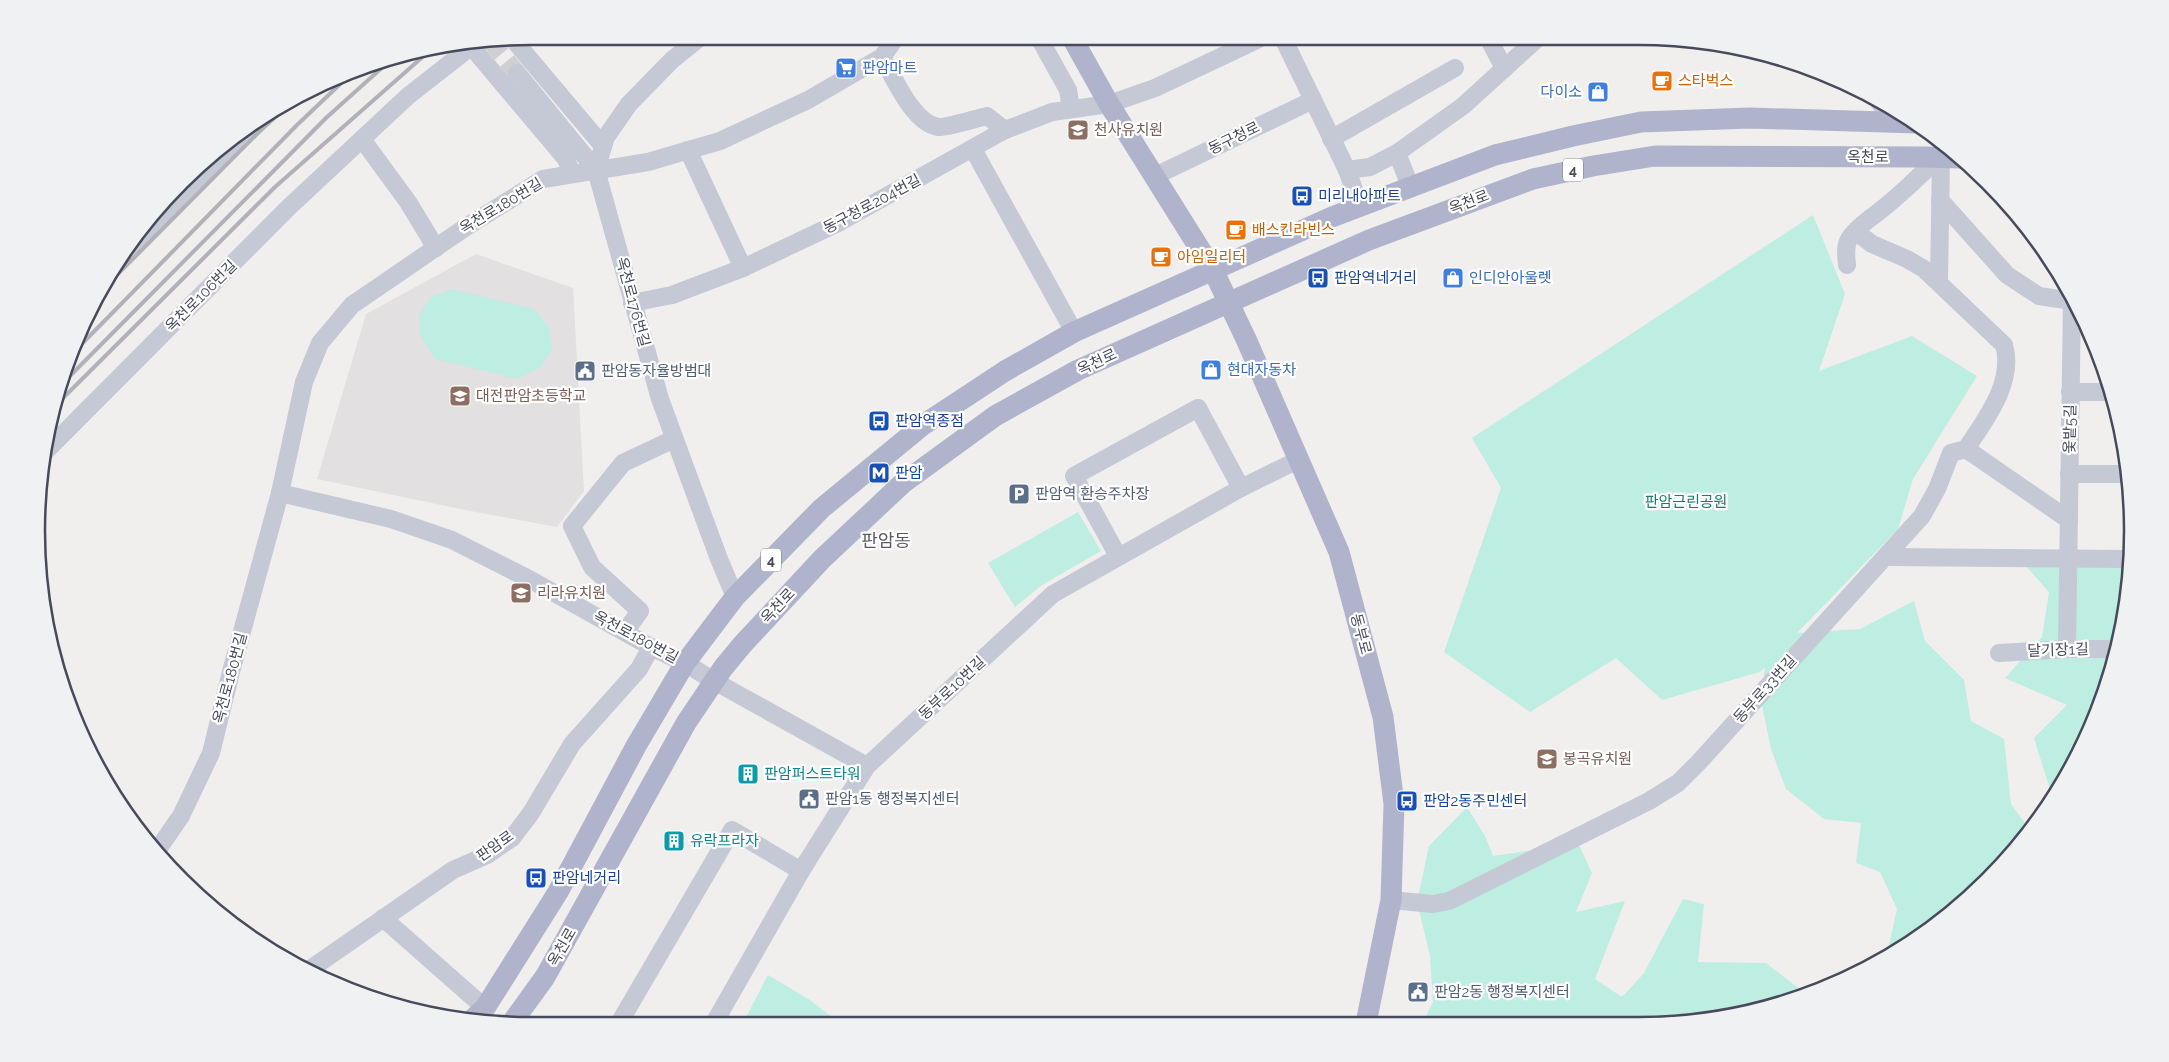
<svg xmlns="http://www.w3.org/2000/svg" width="2169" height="1062" font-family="Raleway,'Noto Sans KR',sans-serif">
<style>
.education{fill:#e2e0e0}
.green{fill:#beede1}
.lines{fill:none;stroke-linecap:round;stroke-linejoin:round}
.minor-tunnel{stroke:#cfced1;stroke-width:18;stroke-dasharray:18 9;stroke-linecap:butt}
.minor{stroke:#c5c8d5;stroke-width:18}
.major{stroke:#afb3cc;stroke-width:21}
.rail{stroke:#b1b1b8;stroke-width:4}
.labels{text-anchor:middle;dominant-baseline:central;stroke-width:4.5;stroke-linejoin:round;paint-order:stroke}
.shield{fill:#fff;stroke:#7e808c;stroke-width:1}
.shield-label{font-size:14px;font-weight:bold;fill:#474a5b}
.shop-label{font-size:15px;fill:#366cbe;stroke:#fff;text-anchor:start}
.food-label{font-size:15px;fill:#c56008;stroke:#fff;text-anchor:start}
.education-label{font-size:15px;fill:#785e54;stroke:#fff;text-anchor:start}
.street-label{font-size:15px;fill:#474a5b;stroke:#fff}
.transit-label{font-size:15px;fill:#164399;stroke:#fff;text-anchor:start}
.service-label{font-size:15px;fill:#4e5e75;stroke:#fff;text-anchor:start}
.park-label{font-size:15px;fill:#1a7a6d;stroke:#fff}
.culture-label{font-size:15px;fill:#0d838f;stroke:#fff;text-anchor:start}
.quarter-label{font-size:18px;fill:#5b5c63;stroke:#fff}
.rim{fill:none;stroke:#474a5b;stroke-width:2.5}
</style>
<rect width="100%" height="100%" fill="#f1efee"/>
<!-- education -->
<path class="education" d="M 476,254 L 573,288 L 584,491 L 557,527 L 465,510 L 317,479 L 366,314 Z"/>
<!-- green -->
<g class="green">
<path d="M 1813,215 L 1845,294 L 1819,371 L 1912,336 L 1977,376 L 1913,479 L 1898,529 L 1797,633 L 1860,629 L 1914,601 L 1925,641 L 1964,680 L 1971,721 L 2004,739 L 2011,804 L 2027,826 L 2035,825 L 2031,832 L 1939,923 L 1887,954 L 1897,909 L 1880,872 L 1856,863 L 1861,823 L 1824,819 L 1786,789 L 1771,749 L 1761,701 L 1765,667 L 1760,672 L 1662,700 L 1616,658 L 1530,712 L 1444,652 L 1501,488 L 1472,438 Z"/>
<path d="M 452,289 L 534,309 L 549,327 L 552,349 L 540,368 L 517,379 L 435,359 L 421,337 L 419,315 L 431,297 Z"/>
<path d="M 1078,512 L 1101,551 L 1042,585 L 1015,607 L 988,563 Z"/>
<path d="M 2130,560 L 2123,628 L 2095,721 L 2052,796 L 2034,738 L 2067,705 L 2005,678 L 2042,637 L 2049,592 L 2025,565 Z"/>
<path d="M 1467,807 L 1485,836 L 1493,856 L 1578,843 L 1592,873 L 1576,912 L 1625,901 L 1595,979 L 1622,997 L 1644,973 L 1683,899 L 1704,904 L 1698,962 L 1766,963 L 1806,994 L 1703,1021 L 1423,1022 L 1433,1002 L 1430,956 L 1417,902 L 1429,846 Z"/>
<path d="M 768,975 L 810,1000 L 842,1025 L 742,1025 Z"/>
</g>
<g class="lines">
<!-- minor-tunnel -->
<path class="minor-tunnel" d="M 490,40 L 517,73"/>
<!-- minor -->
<g class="minor">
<path d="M 702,36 L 672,60 L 629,104 L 606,137 L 596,170 L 660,399 L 719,559 L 735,597"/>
<path d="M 1038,36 L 1068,90 L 1071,109"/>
<path d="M 1282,36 L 1347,170 L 1360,206"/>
<path d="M 1487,36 L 1504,68"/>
<path d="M 512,38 L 603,146"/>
<path d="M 471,46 L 566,159 L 572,174"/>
<path d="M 882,57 C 894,78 913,123 938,127 C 947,128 977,118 987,116 L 1005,130"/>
<path d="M 517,73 L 596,170"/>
<path d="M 1879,102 L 1893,123"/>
<path d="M 362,139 L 408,202 L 436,248"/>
<path d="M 1331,139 L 1455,68"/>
<path d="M 973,149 L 1074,332"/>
<path d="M 688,150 L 743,268"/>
<path d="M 1397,153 L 1410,186"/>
<path d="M 1347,170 L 1370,167 L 1397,153 L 1463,106 L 1540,36"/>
<path d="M 1155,176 L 1313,100"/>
<path d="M 1940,200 L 2007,275 L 2039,296 L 2072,301"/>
<path d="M 1856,232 L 1872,244 L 1907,259 L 1924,269 L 2004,345 C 2015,382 1985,420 1966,449"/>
<path d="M 116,263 L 190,186 L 260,118"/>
<path d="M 1847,265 C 1846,256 1845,246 1849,239 C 1856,228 1867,221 1877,213 C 1889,204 1901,193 1912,183 C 1922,174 1930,165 1941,157"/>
<path d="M 1939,282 L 1941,157"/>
<path d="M 632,303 L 672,295 L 743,268 L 840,222 L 1005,130 L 1052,112 L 1109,104 L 1155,88 L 1265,36"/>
<path d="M 2070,392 L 2110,392"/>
<path d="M 43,454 L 288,208 L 408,96 L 477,42"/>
<path d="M 2069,474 L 2127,474"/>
<path d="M 280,493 L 391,519 L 452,540 L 531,580 L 651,647 L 685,663 L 714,681 L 867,766"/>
<path d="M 1118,556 L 1074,476 L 1198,408 L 1241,488"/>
<path d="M 1886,557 L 2130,559"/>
<path d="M 625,632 L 640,611 L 592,567 L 572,526 L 623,463 L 674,439"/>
<path d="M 2067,649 L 2072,299"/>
<path d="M 1999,653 L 2067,649 L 2117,649"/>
<path d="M 156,852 L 181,816 L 211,753 L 232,668 L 280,493 L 304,382 L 320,343 L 352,305 L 466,227 L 543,179 L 648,162 L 720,141 L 808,100 L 882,57 L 897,36"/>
<path d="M 1391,900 L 1433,904 L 1449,901 L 1649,801 L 1678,783 L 1699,762 L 1922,516 L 1937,489 L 1951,453 L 1966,449 L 2069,520"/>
<path d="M 383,918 L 485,1008"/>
<path d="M 309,970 L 453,870 L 487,855 L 512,838 L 531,813 L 572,744 L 639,669 L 651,647"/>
<path d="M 618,1025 L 732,830 L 801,871"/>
<path d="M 713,1025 L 801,871 L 867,766 L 1053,594 L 1241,488 L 1298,460"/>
</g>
<!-- major -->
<g class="major">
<path d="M 1071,36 L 1109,104 L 1213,270 L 1246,339 L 1339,552 L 1383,717 L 1394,804 L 1391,900 L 1366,1023"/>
<path d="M 472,1020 L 485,1008 L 558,892 L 636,746 L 685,663 L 735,597 L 822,508 L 923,425 L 1005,371 L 1074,332 L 1332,217 L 1495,155 L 1573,136 L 1641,122 L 1750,118 L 1917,123"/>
<path d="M 511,1024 L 545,977 L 686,723 L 723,668 L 742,645 L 822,559 L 903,483 L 995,416 L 1078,370 L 1369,240 L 1533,179 L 1593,166 L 1655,156 L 1925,157 L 1960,158"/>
</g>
<!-- rail -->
<g class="rail">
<path d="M 102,290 L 260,131 L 301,94"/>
<path d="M 69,357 L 297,125 L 355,70"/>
<path d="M 61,385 L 326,118 L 395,56"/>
<path d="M 54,407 L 275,187 L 435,46"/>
</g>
</g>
<!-- icons -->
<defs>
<g id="supermarket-square" transform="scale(1.125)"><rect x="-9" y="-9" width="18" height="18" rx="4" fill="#3f7fe0" stroke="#fff"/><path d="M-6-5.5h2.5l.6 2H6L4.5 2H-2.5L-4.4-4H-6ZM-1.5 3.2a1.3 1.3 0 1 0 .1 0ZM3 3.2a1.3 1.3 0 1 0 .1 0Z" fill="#fff"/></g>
<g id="cafe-square" transform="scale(1.125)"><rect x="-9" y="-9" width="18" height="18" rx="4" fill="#e8710a" stroke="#fff"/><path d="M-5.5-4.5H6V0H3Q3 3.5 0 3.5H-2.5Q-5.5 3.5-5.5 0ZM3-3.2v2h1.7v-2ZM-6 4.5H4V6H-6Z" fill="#fff"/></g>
<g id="shop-square" transform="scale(1.125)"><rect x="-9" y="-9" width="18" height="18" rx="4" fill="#3f7fe0" stroke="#fff"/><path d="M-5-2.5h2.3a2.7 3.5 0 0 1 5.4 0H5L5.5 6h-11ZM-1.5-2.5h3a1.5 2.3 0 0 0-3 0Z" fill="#fff"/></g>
<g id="school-square" transform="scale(1.125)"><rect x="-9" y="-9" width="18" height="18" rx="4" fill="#8d6e63" stroke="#fff"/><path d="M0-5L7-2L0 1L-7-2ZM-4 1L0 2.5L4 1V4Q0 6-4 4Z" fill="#fff"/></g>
<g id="bus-square" transform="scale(1.125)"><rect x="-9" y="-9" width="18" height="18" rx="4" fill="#1a4fb4" stroke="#fff"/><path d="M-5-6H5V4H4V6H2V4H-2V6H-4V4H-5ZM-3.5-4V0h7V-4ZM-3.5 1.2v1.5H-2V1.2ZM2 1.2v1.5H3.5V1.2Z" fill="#fff"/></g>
<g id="civic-square" transform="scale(1.125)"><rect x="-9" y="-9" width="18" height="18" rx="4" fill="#5c6f8a" stroke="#fff"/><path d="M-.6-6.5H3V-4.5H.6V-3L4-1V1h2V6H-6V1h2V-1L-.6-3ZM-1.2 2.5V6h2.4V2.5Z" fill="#fff"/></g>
<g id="metro-square" transform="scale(1.125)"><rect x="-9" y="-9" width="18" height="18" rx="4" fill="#1a4fb4" stroke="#fff"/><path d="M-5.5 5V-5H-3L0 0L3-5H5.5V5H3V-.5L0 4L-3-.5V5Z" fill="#fff"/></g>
<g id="parking-square" transform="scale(1.125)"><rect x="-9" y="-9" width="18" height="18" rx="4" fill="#5c6f8a" stroke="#fff"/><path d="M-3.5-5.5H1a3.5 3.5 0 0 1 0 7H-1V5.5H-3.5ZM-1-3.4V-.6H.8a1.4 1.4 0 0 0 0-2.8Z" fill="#fff"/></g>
<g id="building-square" transform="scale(1.125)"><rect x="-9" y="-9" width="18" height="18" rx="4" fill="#0f9aa8" stroke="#fff"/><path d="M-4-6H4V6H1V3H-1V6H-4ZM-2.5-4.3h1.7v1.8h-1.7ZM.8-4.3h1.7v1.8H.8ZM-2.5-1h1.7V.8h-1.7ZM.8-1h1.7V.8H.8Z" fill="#fff"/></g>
</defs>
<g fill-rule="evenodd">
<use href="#supermarket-square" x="846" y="68"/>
<use href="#cafe-square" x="1662" y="81"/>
<use href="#shop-square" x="1598" y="92"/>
<use href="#school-square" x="1078" y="130"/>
<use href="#bus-square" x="1302" y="196"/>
<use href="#cafe-square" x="1236" y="230"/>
<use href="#cafe-square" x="1161" y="257"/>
<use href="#bus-square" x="1318" y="278"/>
<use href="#shop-square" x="1453" y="278"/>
<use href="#shop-square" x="1211" y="370"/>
<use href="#civic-square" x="585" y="371"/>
<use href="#school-square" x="460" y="396"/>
<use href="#bus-square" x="879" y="421"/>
<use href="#metro-square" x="879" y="473"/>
<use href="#parking-square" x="1019" y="494"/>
<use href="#school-square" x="521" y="593"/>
<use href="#school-square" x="1547" y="759"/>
<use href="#building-square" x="748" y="774"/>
<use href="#civic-square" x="809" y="799"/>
<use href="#bus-square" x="1407" y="801"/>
<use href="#building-square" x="674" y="841"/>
<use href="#bus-square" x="536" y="878"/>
<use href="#civic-square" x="1418" y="992"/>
</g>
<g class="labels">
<!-- shield labels -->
<g class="shield">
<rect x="1563" y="158.5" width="20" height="23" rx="4"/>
<rect x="761" y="548.5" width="20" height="23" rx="4"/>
</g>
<g class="shield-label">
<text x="1573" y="170">4</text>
<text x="771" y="560">4</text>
</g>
<!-- shop labels -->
<g class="shop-label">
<text x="862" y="68">판암마트</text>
<text x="1582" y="92" text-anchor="end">다이소</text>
<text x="1469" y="278">인디안아울렛</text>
<text x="1227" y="370">현대자동차</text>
</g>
<!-- food labels -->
<g class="food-label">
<text x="1678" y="81">스타벅스</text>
<text x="1252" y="230">배스킨라빈스</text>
<text x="1177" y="257">아임일리터</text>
</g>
<!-- education labels -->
<g class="education-label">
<text x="1094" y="130">천사유치원</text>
<text x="476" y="396">대전판암초등학교</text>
<text x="537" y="593">리라유치원</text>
<text x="1563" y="759">봉곡유치원</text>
</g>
<!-- street labels -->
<g class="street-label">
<text transform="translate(1234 138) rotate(-26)">동구청로</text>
<text x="1868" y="157">옥천로</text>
<text transform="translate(1469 202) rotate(-21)">옥천로</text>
<text transform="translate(872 204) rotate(-28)">동구청로204번길</text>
<text transform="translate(501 206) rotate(-31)">옥천로180번길</text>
<text transform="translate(201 296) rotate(-45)">옥천로106번길</text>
<text transform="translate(633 302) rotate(75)">옥천로176번길</text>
<text transform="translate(1097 362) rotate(-25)">옥천로</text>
<text transform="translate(2070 429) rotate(-89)">옻밭5길</text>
<text transform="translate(778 606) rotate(-47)">옥천로</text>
<text transform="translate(1361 634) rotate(75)">동부로</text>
<text transform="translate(636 637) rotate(28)">옥천로180번길</text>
<text transform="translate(2058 650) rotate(-2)">달기장1길</text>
<text transform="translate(230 678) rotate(-75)">옥천로180번길</text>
<text transform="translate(952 688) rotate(-43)">동부로10번길</text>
<text transform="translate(1765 689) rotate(-48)">동부로33번길</text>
<text transform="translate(495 846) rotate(-35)">판암로</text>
<text transform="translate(562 947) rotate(-60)">옥천로</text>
</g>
<!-- transit labels -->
<g class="transit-label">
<text x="1318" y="196">미리내아파트</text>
<text x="1334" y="278">판암역네거리</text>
<text x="895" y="421">판암역종점</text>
<text x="895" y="473">판암</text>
<text x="1423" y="801">판암2동주민센터</text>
<text x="552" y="878">판암네거리</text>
</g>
<!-- service labels -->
<g class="service-label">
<text x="601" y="371">판암동자율방범대</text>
<text x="1035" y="494">판암역 환승주차장</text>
<text x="825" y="799">판암1동 행정복지센터</text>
<text x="1434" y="992">판암2동 행정복지센터</text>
</g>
<!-- park labels -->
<g class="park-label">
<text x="1686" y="502">판암근린공원</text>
</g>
<!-- culture labels -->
<g class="culture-label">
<text x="764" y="774">판암퍼스트타워</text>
<text x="690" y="841">유락프라자</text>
</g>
<!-- quarter labels -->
<g class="quarter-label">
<text x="886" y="540">판암동</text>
</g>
</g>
<!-- crop -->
<path d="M0 0H2169V1062H0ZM531 45H1638A486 486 0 0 1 2124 531V531A486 486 0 0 1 1638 1017H531A486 486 0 0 1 45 531V531A486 486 0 0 1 531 45Z" fill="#f0f1f2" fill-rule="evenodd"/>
<path class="rim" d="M531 45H1638A486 486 0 0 1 2124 531V531A486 486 0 0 1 1638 1017H531A486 486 0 0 1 45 531V531A486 486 0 0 1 531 45Z"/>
</svg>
